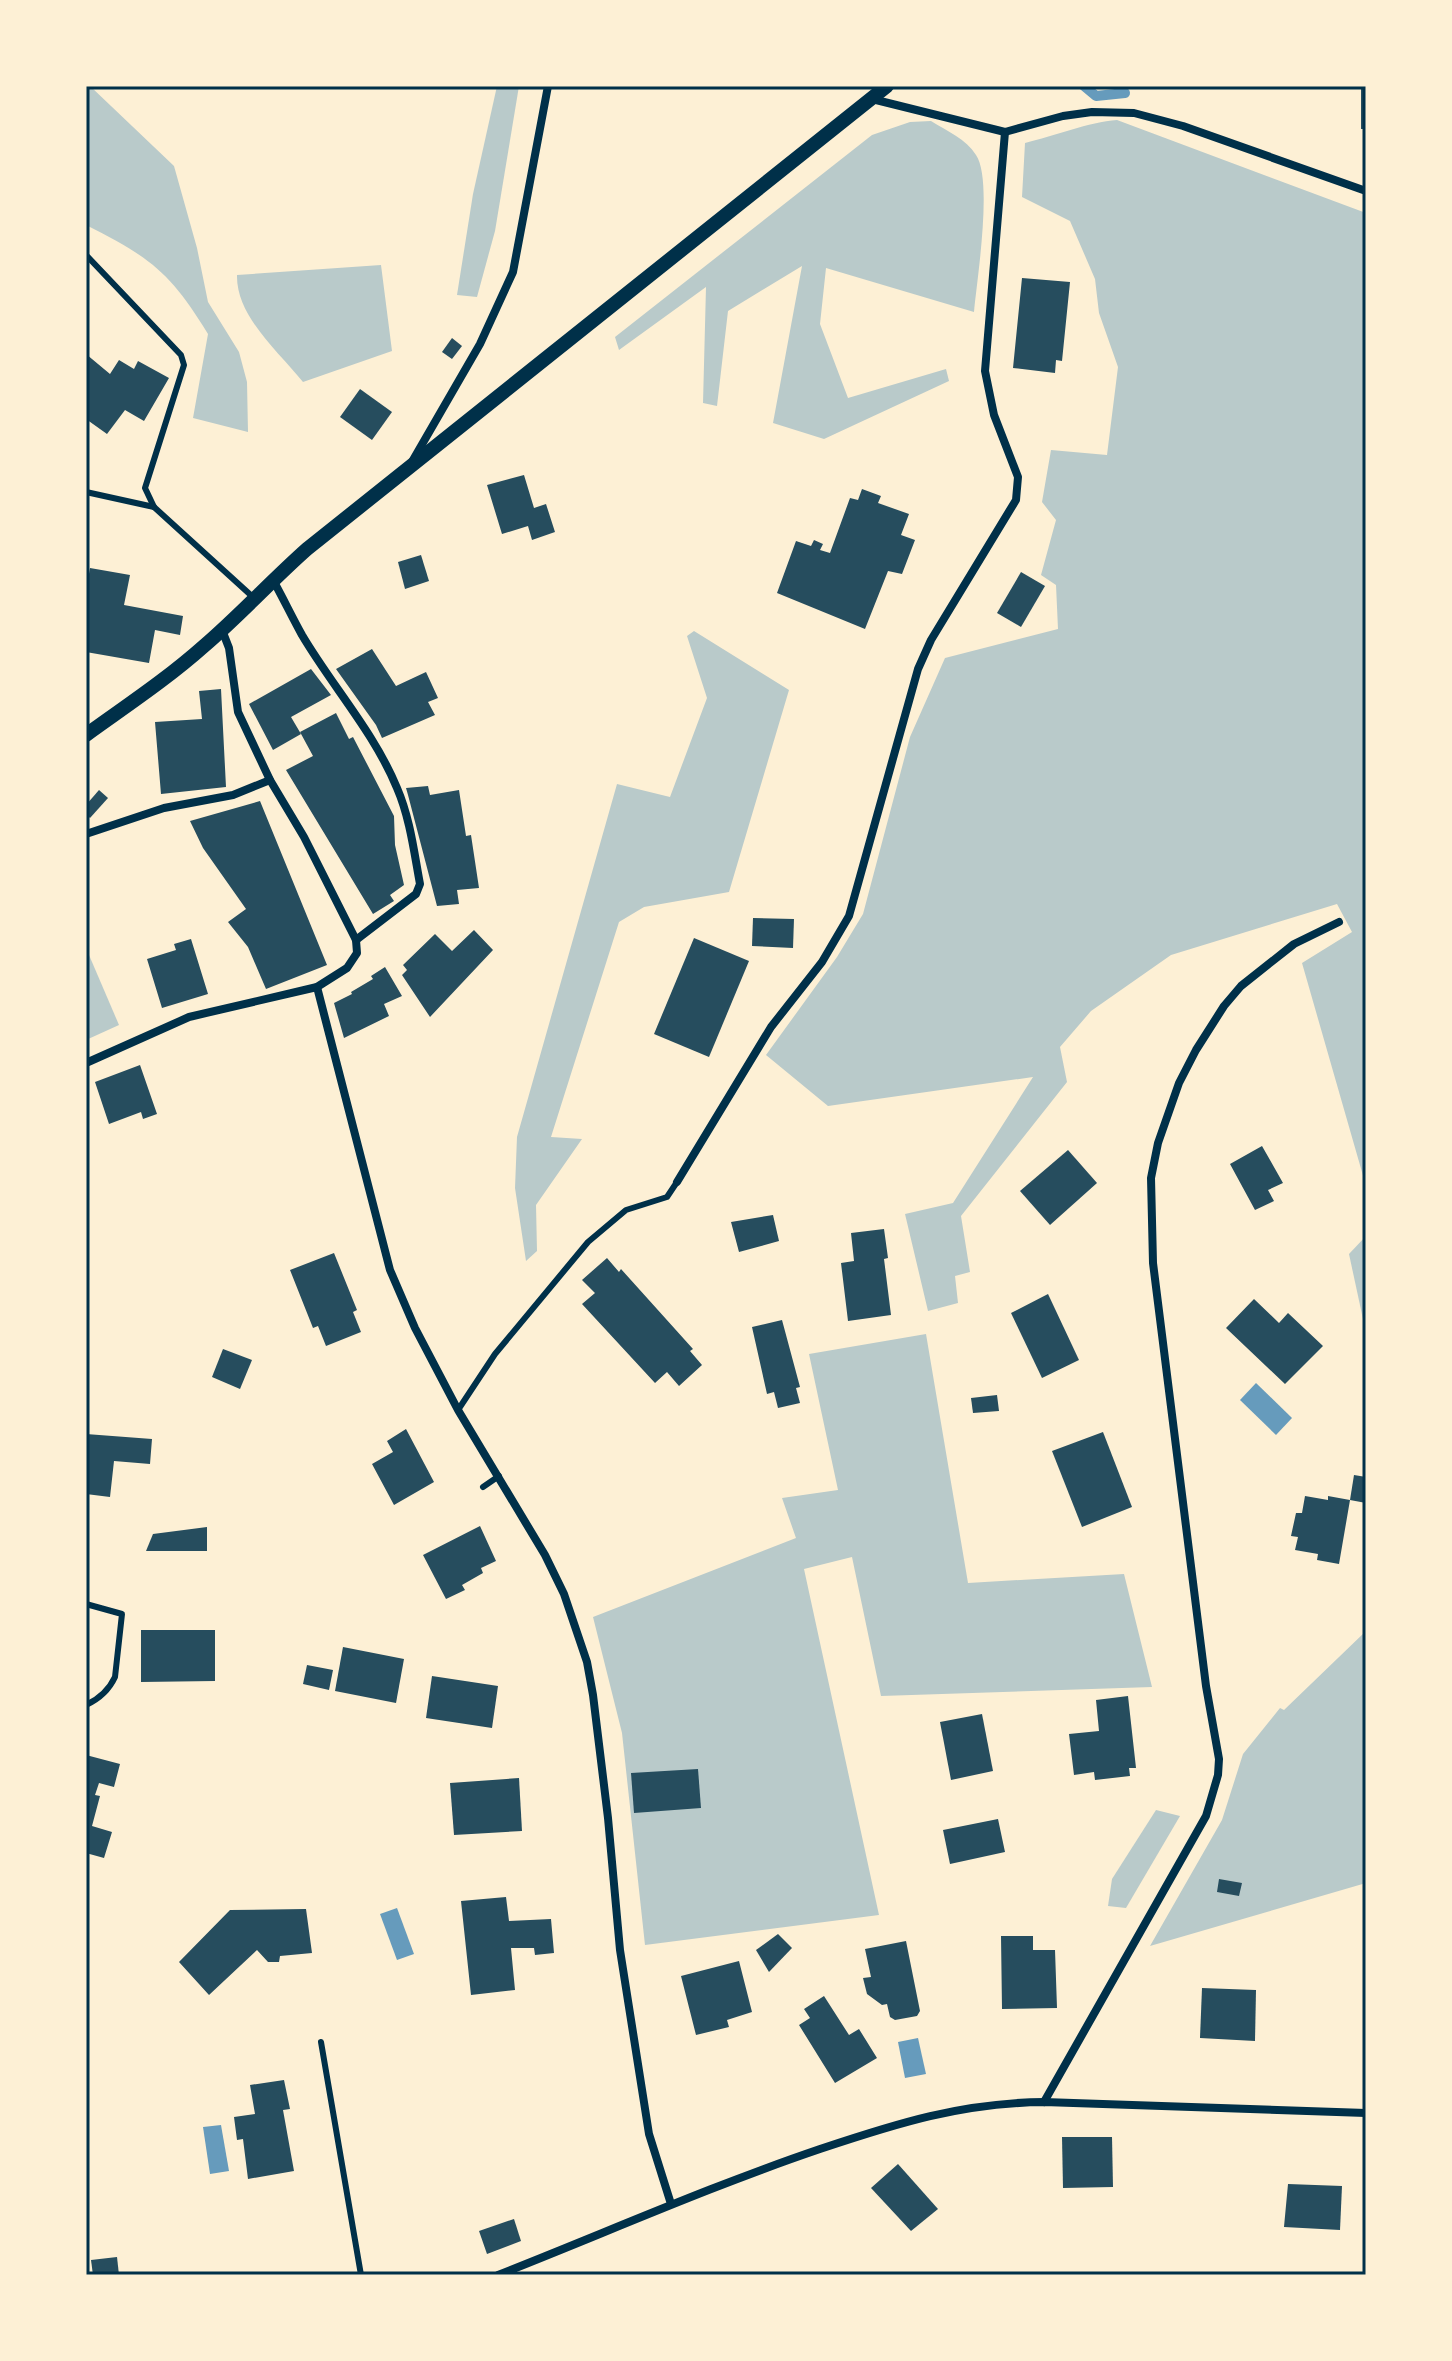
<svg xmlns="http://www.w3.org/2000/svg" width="1452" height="2361" font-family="Signika,sans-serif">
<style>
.green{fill:#b9caca}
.water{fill:#669bbc}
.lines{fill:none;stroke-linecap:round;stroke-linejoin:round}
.stream{stroke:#669bbc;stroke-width:10}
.building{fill:#264d5e}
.service{stroke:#003049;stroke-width:6}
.minor{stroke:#003049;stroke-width:8}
.tertiary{stroke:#003049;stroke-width:14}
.neatline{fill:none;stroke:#003049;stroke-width:3}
</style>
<rect width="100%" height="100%" fill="#fdf0d5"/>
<!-- green -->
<g class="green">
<path d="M 86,86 L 90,86 L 174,166 L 197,248 L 208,302 L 239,352 L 247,382 L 248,432 L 193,418 L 208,334 C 171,273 150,257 86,225 Z"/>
<path d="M 497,86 L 519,86 L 495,231 L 477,297 L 457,295 L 473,194 Z"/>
<path d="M 1117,120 L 1366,213 L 1366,1186 L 1302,963 L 1352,932 L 1337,904 L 1171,955 L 1091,1011 L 1060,1047 L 1067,1082 L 961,1216 L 970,1272 L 955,1276 L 958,1303 L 928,1311 L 905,1214 L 953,1203 L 1033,1077 L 828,1106 L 766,1055 L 837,957 L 863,914 L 910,737 L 945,658 L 1058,629 L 1056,585 L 1041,575 L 1056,520 L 1042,502 L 1051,450 L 1107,455 L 1118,367 L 1099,313 L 1095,279 L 1070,221 L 1022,197 L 1025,143 C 1054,136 1089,122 1117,120 Z"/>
<path d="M 931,121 C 947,131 966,139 976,155 C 993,180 977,279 974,312 L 826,268 L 820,324 L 848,398 L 946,369 L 949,381 L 824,439 L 773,423 L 802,266 L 728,311 L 717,406 L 703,403 L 706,287 L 619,350 L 615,337 L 872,135 L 910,122 Z"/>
<path d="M 381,265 L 392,351 L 303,382 C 278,351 236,316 237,275 Z"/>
<path d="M 694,631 L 789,690 L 729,892 L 644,907 L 619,922 L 551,1137 L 582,1139 L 536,1205 L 537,1251 L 526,1261 L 515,1188 L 517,1137 L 617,784 L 670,797 L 707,698 L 687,636 Z"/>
<path d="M 86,948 L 119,1025 L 86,1040 Z"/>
<path d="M 1366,1236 L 1366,1333 L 1349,1254 Z"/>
<path d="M 926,1334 L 968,1583 L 1124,1574 L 1152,1687 L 881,1696 L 852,1557 L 804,1569 L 879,1915 L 645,1945 L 622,1733 L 593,1617 L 796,1538 L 782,1498 L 838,1490 L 809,1354 Z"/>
<path d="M 1366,1631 L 1366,1883 L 1150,1946 L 1222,1820 L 1243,1754 L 1280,1708 L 1284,1710 Z"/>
<path d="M 1156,1810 L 1180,1816 L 1126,1908 L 1108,1906 L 1112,1879 Z"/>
</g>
<!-- water -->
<g class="water">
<path d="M 1256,1383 L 1292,1418 L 1276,1435 L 1240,1400 Z"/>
<path d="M 397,1908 L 414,1954 L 397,1960 L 380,1914 Z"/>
<path d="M 918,2038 L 926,2074 L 905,2078 L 898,2042 Z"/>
<path d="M 221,2125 L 229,2171 L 210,2174 L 203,2127 Z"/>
</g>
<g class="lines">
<!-- stream -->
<path class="stream" d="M 1084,86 L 1096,96 L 1125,93"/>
</g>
<!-- building -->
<g class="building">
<rect x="1361" y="86" width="5" height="43"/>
<path d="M 1022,278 L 1070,282 L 1062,361 L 1056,360 L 1055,373 L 1013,368 Z"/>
<path d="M 452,338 L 462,346 L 452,359 L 442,352 Z"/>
<path d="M 86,354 L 110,374 L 119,360 L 134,369 L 138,361 L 169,378 L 144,421 L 125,410 L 107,434 L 86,419 Z"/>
<path d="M 360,389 L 392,412 L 372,440 L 340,417 Z"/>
<path d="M 524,475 L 534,508 L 546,504 L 555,532 L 532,540 L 528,526 L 502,534 L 487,485 Z"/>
<path d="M 862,489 L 881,496 L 878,503 L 909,514 L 901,535 L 915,540 L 902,574 L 888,571 L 865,629 L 777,593 L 796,541 L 811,546 L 814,540 L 823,544 L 820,550 L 830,553 L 850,498 L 858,500 Z"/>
<path d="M 421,555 L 429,581 L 405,589 L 398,562 Z"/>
<path d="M 90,568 L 130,575 L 124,605 L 183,616 L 180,635 L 155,630 L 149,663 L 86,652 L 86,591 Z"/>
<path d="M 1021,572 L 1045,586 L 1021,627 L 997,613 Z"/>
<path d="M 372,649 L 396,686 L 426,672 L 438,698 L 428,702 L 435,715 L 382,738 L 376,725 L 336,669 Z"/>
<path d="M 311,669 L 331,695 L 291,717 L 301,734 L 273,750 L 249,704 Z"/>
<path d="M 221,689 L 226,787 L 161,794 L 155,722 L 202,719 L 199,691 Z"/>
<path d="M 336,713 L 349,739 L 353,737 L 394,816 L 395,845 L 404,885 L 390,895 L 394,901 L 373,914 L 286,770 L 313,756 L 300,732 Z"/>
<path d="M 428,786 L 430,795 L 459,790 L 466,836 L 471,835 L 479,888 L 457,890 L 459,904 L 437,906 L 408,795 L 406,788 Z"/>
<path d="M 99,790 L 108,798 L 90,818 L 86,814 L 86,805 Z"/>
<path d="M 260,801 L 327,965 L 266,989 L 248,947 L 228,922 L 246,909 L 203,848 L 190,821 Z"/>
<path d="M 753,918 L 794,919 L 793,948 L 752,946 Z"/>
<path d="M 474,930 L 493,950 L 430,1017 L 402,975 L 407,970 L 403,965 L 435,934 L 452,951 Z"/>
<path d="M 694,938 L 749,961 L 709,1057 L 654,1034 Z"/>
<path d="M 191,939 L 208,994 L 162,1008 L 147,959 L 176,950 L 174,944 Z"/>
<path d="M 385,967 L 402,996 L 384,1004 L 389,1016 L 344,1038 L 334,1003 L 352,994 L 351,992 L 373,979 L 371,976 Z"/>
<path d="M 140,1065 L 157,1114 L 143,1119 L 141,1112 L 109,1124 L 95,1082 Z"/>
<path d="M 1262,1146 L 1283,1183 L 1268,1190 L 1274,1201 L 1255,1210 L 1230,1164 Z"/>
<path d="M 1068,1150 L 1097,1183 L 1050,1225 L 1020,1191 Z"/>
<path d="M 773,1215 L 779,1241 L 739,1252 L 731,1222 Z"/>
<path d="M 884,1229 L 888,1258 L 884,1259 L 891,1315 L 848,1321 L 841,1263 L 854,1261 L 851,1233 Z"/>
<path d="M 334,1253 L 357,1310 L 353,1312 L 361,1332 L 326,1346 L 318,1326 L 313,1328 L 290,1270 Z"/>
<path d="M 607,1258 L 619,1272 L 621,1269 L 693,1349 L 690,1351 L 702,1365 L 679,1386 L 667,1372 L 655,1383 L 582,1304 L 595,1293 L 582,1280 Z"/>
<path d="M 1048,1294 L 1079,1360 L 1042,1378 L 1011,1313 Z"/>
<path d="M 1254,1299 L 1279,1323 L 1288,1313 L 1323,1346 L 1285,1384 L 1226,1328 Z"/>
<path d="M 782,1320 L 800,1387 L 796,1388 L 800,1403 L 778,1408 L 774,1392 L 767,1394 L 752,1327 Z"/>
<path d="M 223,1349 L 252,1360 L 240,1389 L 212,1377 Z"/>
<path d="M 997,1395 L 999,1411 L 973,1413 L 971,1398 Z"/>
<path d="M 406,1429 L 434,1482 L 394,1505 L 372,1464 L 393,1452 L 387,1441 Z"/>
<path d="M 1103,1432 L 1132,1507 L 1082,1527 L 1052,1451 Z"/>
<path d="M 86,1434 L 152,1439 L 150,1464 L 114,1461 L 110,1497 L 86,1494 Z"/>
<path d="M 1354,1475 L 1366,1477 L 1366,1503 L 1350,1500 Z"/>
<path d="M 1305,1496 L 1328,1500 L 1328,1496 L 1350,1500 L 1339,1564 L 1317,1560 L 1318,1554 L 1295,1550 L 1298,1537 L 1291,1536 L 1296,1513 L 1302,1513 Z"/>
<path d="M 480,1526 L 496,1561 L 481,1568 L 483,1573 L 462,1585 L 465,1590 L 446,1599 L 423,1555 Z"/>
<path d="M 207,1527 L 207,1551 L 146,1551 L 153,1534 Z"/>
<path d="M 141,1630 L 215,1630 L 215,1681 L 141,1682 Z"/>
<path d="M 343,1647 L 404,1659 L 396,1703 L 335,1691 Z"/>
<path d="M 307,1665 L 333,1670 L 329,1690 L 303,1684 Z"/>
<path d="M 432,1676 L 498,1686 L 492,1728 L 426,1718 Z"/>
<path d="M 1128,1696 L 1136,1768 L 1129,1768 L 1130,1776 L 1095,1780 L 1094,1772 L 1074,1775 L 1069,1734 L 1099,1731 L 1096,1700 Z"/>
<path d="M 982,1714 L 993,1771 L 951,1780 L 940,1722 Z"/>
<path d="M 86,1755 L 120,1764 L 114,1787 L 99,1783 L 95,1795 L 100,1796 L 92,1826 L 112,1832 L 104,1858 L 86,1853 Z"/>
<path d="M 698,1769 L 701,1808 L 634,1813 L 631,1773 Z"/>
<path d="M 519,1778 L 522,1831 L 454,1835 L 450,1783 Z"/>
<path d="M 998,1819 L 1005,1852 L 950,1864 L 943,1830 Z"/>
<path d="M 1219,1879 L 1242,1883 L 1239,1896 L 1217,1892 Z"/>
<path d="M 506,1897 L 509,1921 L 551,1919 L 554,1953 L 535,1955 L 534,1948 L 511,1948 L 515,1990 L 471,1995 L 461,1901 Z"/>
<path d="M 306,1909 L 312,1953 L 280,1956 L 279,1962 L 268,1962 L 257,1950 L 209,1995 L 179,1962 L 230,1910 Z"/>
<path d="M 778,1934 L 792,1948 L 769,1972 L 756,1950 Z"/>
<path d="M 1001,1936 L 1033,1936 L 1033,1950 L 1055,1950 L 1057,2008 L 1002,2009 Z"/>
<path d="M 906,1941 L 920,2011 L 917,2016 L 895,2020 L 890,2017 L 887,2004 L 882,2005 L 867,1994 L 863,1978 L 871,1977 L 865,1949 Z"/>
<path d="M 739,1961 L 752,2012 L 727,2020 L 729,2027 L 696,2035 L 681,1976 Z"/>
<path d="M 1202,1988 L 1256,1990 L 1255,2041 L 1200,2038 Z"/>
<path d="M 824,1996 L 849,2035 L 859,2029 L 877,2058 L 835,2083 L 799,2025 L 810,2018 L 804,2009 Z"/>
<path d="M 284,2080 L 290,2109 L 283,2110 L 294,2171 L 248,2179 L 243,2139 L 237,2140 L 234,2117 L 255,2114 L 250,2085 Z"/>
<path d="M 1062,2137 L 1112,2137 L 1113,2187 L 1063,2188 Z"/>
<path d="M 898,2164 L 938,2209 L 911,2231 L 871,2188 Z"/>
<path d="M 1288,2184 L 1342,2186 L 1340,2230 L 1284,2227 Z"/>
<path d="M 514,2219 L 521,2241 L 487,2254 L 479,2231 Z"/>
<path d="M 117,2257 L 119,2275 L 93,2275 L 91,2260 Z"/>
</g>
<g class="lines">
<!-- service -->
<g class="service">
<path d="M 86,255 L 181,355 L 184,365 L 145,488 L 154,507 L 254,598"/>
<path d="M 86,492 L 154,507"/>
<path d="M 458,1410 L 495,1354 L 588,1242 L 626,1210 L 667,1197 L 677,1182"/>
<path d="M 483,1487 L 499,1476"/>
<path d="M 86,1604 L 122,1614 L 115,1677 C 109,1690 99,1699 86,1705"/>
<path d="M 321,2042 L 361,2275"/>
</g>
<!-- minor -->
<g class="minor">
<path d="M 872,99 L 1005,132 L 1063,116 L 1092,112 L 1134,113 L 1183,126 L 1366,191"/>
<path d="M 413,460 L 480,344 L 513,272 L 548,86"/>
<path d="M 273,580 C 283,598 292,617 302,635 C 332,686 374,732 397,788 C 410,818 414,852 420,884 L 416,894 L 356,940"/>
<path d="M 86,834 L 164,808 L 233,795 L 270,780"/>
<path d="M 317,987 L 390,1270 L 415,1328 L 458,1410 L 545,1555 L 564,1594 L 587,1662 L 593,1695 L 608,1818 L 620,1950 L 649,2134 L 671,2204"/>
<path d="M 86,1063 L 189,1017 L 317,987 L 347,968 L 357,953 L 356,940 L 304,837 L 270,780 L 238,712 L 229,648 L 222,630"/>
<path d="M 677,1182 L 771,1027 L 822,962 L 849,916 L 918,669 L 931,640 L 1016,500 L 1018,477 L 994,415 L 985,371 L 1005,132"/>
<path d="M 1044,2102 L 1206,1816 L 1218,1775 L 1219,1759 L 1206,1686 L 1153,1263 L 1151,1178 L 1158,1143 L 1179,1083 L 1196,1050 L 1224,1006 L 1241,986 L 1294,944 L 1339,922"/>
<path d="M 498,2275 C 605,2233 711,2186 820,2149 C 898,2123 961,2103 1044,2102 L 1366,2113"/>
</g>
<!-- tertiary -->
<path class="tertiary" d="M 86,735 C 126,706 167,679 204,646 C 240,615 272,580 307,549 L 887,86"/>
</g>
<!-- border -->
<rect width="1452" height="2361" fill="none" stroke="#fdf0d5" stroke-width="176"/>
<rect x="88" y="88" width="1276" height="2185" class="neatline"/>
</svg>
